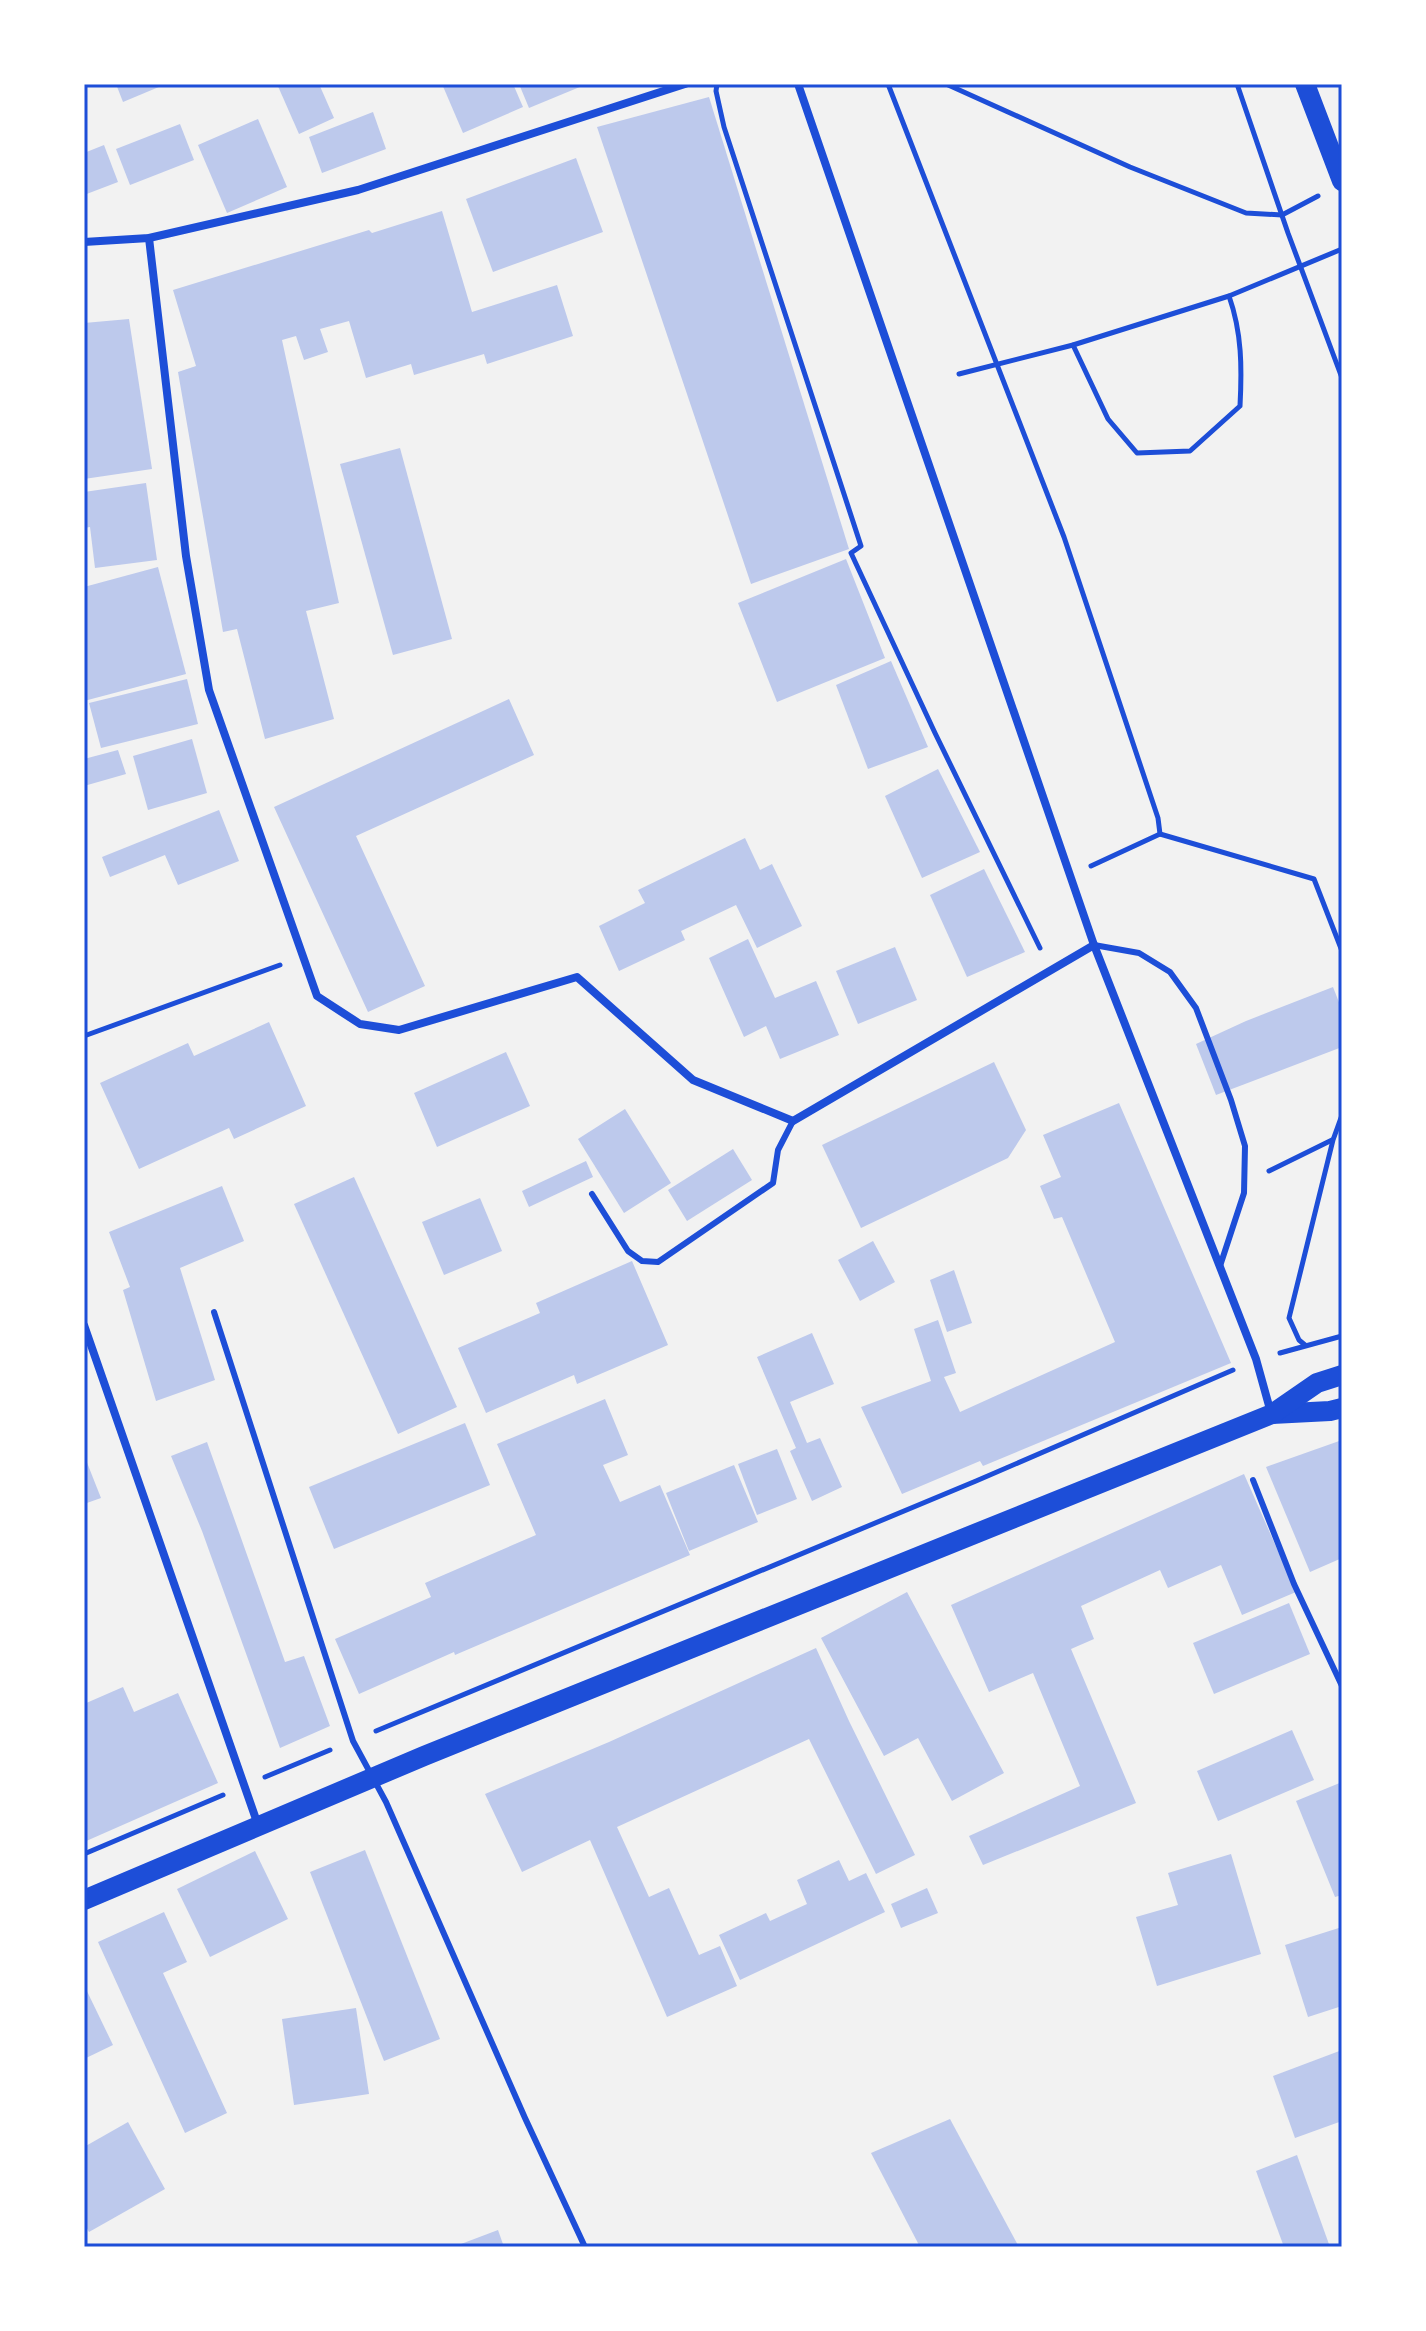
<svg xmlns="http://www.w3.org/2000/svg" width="1426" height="2331" font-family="'Alegreya Sans',sans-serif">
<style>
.building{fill:#bdc9ec}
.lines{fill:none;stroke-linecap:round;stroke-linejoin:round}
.path{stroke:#1d4ed8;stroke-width:5}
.service{stroke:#1d4ed8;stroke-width:6}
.minor{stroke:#1d4ed8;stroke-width:8}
.primary{stroke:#1d4ed8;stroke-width:20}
.neatline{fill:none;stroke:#1d4ed8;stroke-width:3}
</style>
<rect width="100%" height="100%" fill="#f2f2f2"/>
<!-- building -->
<g class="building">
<path d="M 116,84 L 166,84 L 123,102 Z"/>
<path d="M 277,84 L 319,84 L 334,118 L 299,134 Z"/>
<path d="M 442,84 L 513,84 L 523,107 L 463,133 Z"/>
<path d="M 519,84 L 587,84 L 529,108 Z"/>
<path d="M 709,97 L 849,549 L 751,584 L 597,127 Z"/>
<path d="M 373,112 L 386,149 L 322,173 L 309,137 Z"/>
<path d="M 258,119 L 287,187 L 227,213 L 198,145 Z"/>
<path d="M 180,124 L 194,160 L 130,185 L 116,149 Z"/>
<path d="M 104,145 L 118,182 L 84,195 L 84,153 Z"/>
<path d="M 576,158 L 603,232 L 493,272 L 466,199 Z"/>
<path d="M 442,211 L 472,312 L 557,285 L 573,336 L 487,364 L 484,354 L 414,375 L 411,364 L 366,378 L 349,321 L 320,329 L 328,352 L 304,360 L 296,336 L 282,340 L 339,603 L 306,611 L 334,719 L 265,739 L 237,629 L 223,632 L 178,372 L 196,366 L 173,290 L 369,230 L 372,233 Z"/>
<path d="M 129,319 L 152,469 L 84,479 L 84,323 Z"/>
<path d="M 400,448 L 452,639 L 393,655 L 340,464 Z"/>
<path d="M 146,483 L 157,560 L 95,568 L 90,527 L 84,528 L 84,492 Z"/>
<path d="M 846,559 L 885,658 L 777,702 L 738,603 Z"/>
<path d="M 158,567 L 186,674 L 84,701 L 84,587 Z"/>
<path d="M 891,661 L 928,747 L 868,769 L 836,685 Z"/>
<path d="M 187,679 L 198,724 L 101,748 L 89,703 Z"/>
<path d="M 509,699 L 534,755 L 356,836 L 425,986 L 368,1012 L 274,807 Z"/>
<path d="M 192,739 L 207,793 L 148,810 L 133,756 Z"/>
<path d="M 118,750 L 126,774 L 84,786 L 84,759 Z"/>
<path d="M 938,769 L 980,852 L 922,878 L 885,796 Z"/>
<path d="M 219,810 L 239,861 L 178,885 L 165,855 L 110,877 L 102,857 Z"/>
<path d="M 745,838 L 760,870 L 772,864 L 802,926 L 757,948 L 736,905 L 681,931 L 685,940 L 619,971 L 599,926 L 645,903 L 638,890 Z"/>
<path d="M 984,869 L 1025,952 L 967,977 L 930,895 Z"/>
<path d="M 748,939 L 775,998 L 816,981 L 839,1035 L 780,1059 L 766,1026 L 744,1037 L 709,958 Z"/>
<path d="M 895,947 L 917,1000 L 858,1024 L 836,971 Z"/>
<path d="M 1333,987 L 1342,1010 L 1342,1047 L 1216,1095 L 1196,1044 L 1246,1021 Z"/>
<path d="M 269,1022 L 306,1106 L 234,1139 L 229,1128 L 139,1169 L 100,1083 L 188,1043 L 194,1056 Z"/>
<path d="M 506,1052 L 530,1106 L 437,1147 L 414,1093 Z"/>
<path d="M 994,1062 L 1026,1130 L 1008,1158 L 861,1228 L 822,1145 Z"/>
<path d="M 1119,1103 L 1231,1363 L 983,1466 L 980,1461 L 902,1494 L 861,1407 L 931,1381 L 914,1329 L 938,1320 L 956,1373 L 944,1377 L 960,1412 L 1115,1342 L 1062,1217 L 1054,1219 L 1040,1186 L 1061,1177 L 1043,1135 Z"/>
<path d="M 625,1109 L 671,1183 L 624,1213 L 578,1139 Z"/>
<path d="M 733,1149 L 752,1180 L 687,1221 L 668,1190 Z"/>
<path d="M 586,1161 L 593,1177 L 529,1207 L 522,1191 Z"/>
<path d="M 354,1177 L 457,1407 L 398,1434 L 294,1204 Z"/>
<path d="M 222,1186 L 244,1241 L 180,1268 L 215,1380 L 156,1401 L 123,1290 L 130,1287 L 109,1232 Z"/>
<path d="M 480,1198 L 502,1251 L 444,1275 L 422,1222 Z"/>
<path d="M 873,1241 L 895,1282 L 860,1301 L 838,1260 Z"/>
<path d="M 632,1261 L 668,1345 L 577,1384 L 574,1375 L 486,1413 L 458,1348 L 540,1313 L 536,1303 Z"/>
<path d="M 954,1270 L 972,1323 L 947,1332 L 930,1280 Z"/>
<path d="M 812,1333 L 834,1384 L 790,1402 L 807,1443 L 820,1438 L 842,1487 L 812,1501 L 790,1451 L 796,1448 L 757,1357 Z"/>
<path d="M 605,1399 L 628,1455 L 603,1465 L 620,1502 L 660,1485 L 690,1555 L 455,1655 L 454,1652 L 359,1694 L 335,1639 L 431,1597 L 425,1583 L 536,1535 L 497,1444 Z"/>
<path d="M 465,1423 L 490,1485 L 334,1549 L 309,1487 Z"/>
<path d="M 1342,1440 L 1342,1558 L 1310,1572 L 1266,1467 Z"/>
<path d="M 207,1442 L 285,1662 L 304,1656 L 330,1726 L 280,1748 L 202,1531 L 171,1456 Z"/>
<path d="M 777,1449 L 797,1499 L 757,1515 L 738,1464 Z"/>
<path d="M 84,1455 L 101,1498 L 84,1504 Z"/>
<path d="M 734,1465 L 758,1522 L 689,1551 L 666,1493 Z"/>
<path d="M 1244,1474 L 1296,1592 L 1242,1615 L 1221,1565 L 1168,1588 L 1160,1570 L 1081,1606 L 1094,1639 L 1071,1649 L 1136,1803 L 983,1865 L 969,1836 L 1080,1786 L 1033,1673 L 989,1692 L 951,1605 Z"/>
<path d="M 907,1592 L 1004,1773 L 952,1801 L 918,1738 L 884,1756 L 821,1638 Z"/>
<path d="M 1289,1603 L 1310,1654 L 1214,1694 L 1193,1643 Z"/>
<path d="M 816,1648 L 849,1721 L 915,1855 L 876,1874 L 809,1739 L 617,1827 L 649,1897 L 669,1888 L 699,1955 L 720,1946 L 737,1986 L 667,2017 L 590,1840 L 522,1872 L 485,1794 L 609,1742 Z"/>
<path d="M 123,1687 L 134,1712 L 178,1693 L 218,1783 L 84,1842 L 84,1704 Z"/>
<path d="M 1292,1730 L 1314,1780 L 1218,1821 L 1197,1771 Z"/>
<path d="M 1342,1782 L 1342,1895 L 1335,1897 L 1296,1801 Z"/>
<path d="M 365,1850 L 440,2039 L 384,2061 L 310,1872 Z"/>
<path d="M 255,1851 L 288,1919 L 210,1957 L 177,1889 Z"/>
<path d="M 1231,1854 L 1261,1954 L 1157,1986 L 1136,1917 L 1178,1905 L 1168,1873 Z"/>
<path d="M 839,1860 L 849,1881 L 866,1873 L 885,1912 L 740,1980 L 719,1935 L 766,1913 L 770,1921 L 807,1904 L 797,1880 Z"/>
<path d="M 927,1888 L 938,1913 L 901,1928 L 891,1904 Z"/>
<path d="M 164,1912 L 187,1962 L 163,1973 L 227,2113 L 185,2133 L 98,1942 Z"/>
<path d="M 1342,1927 L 1342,2006 L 1308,2017 L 1285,1945 Z"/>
<path d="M 84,1985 L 113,2045 L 84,2059 Z"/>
<path d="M 356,2008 L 369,2094 L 294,2105 L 282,2019 Z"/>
<path d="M 1342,2050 L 1342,2121 L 1295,2138 L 1273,2076 Z"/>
<path d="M 950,2119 L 1019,2247 L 920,2247 L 871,2153 Z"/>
<path d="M 128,2122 L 165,2189 L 89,2232 L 84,2223 L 84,2147 Z"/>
<path d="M 1297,2155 L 1330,2247 L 1284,2247 L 1256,2171 Z"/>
<path d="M 498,2230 L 504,2247 L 453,2247 Z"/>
</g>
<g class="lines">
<!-- path -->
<g class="path">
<path d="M 717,84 L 716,91 L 724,127 L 861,546 L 851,553 L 935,733 L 1040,948"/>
<path d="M 888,84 L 1064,537 L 1158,818 L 1160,834 L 1314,879 L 1342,951"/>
<path d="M 946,84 L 1130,167 L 1246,213 L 1282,215 L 1318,196"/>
<path d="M 1237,84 L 1288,233 L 1342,378"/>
<path d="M 1073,345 L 1108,419 L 1137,453 L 1190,451 L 1240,406 C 1242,368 1242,333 1229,296"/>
<path d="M 959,374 L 1073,345 L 1229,296 L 1342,249"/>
<path d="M 1091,866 L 1160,834"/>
<path d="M 84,1036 L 280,965"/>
<path d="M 1269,1171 L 1332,1140"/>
<path d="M 1305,1345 L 1299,1340 L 1289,1318 L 1333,1140 L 1342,1115"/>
<path d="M 1280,1353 L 1342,1336"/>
<path d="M 376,1731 L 976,1481 L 1233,1370"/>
<path d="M 265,1777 L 330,1750"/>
<path d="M 84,1854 L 223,1795"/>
</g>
<!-- service -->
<g class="service">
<path d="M 1094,945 L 1139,953 L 1170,972 L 1196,1008 L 1231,1100 L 1245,1146 L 1244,1193 L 1220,1266"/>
<path d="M 592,1194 L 628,1251 L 642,1261 L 658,1262 L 773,1183 L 778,1150 L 793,1121"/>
<path d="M 214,1312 L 353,1741 L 386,1802 L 525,2118 L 585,2247"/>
<path d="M 1253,1480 L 1294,1584 L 1342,1686"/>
</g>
<!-- minor -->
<g class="minor">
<path d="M 798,84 L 1094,945 L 1256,1359 L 1271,1413"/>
<path d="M 149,238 L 186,556 L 209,690 L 317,996 L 360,1024 L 399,1030 L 577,977 L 693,1080 L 793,1121 L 1094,945"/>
<path d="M 84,242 L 149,238 L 358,190 L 685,84"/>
<path d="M 84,1325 L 258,1825"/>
</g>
<!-- primary -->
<g class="primary">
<path d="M 1305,84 L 1342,181"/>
<path d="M 1272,1414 L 1330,1411 L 1342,1408"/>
<path d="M 84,1900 L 424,1756 L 1272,1414 L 1317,1383 L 1342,1375"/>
</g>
</g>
<!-- border -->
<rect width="1426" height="2331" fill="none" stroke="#ffffff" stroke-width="172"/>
<rect x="86" y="86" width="1254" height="2159" class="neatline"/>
</svg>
